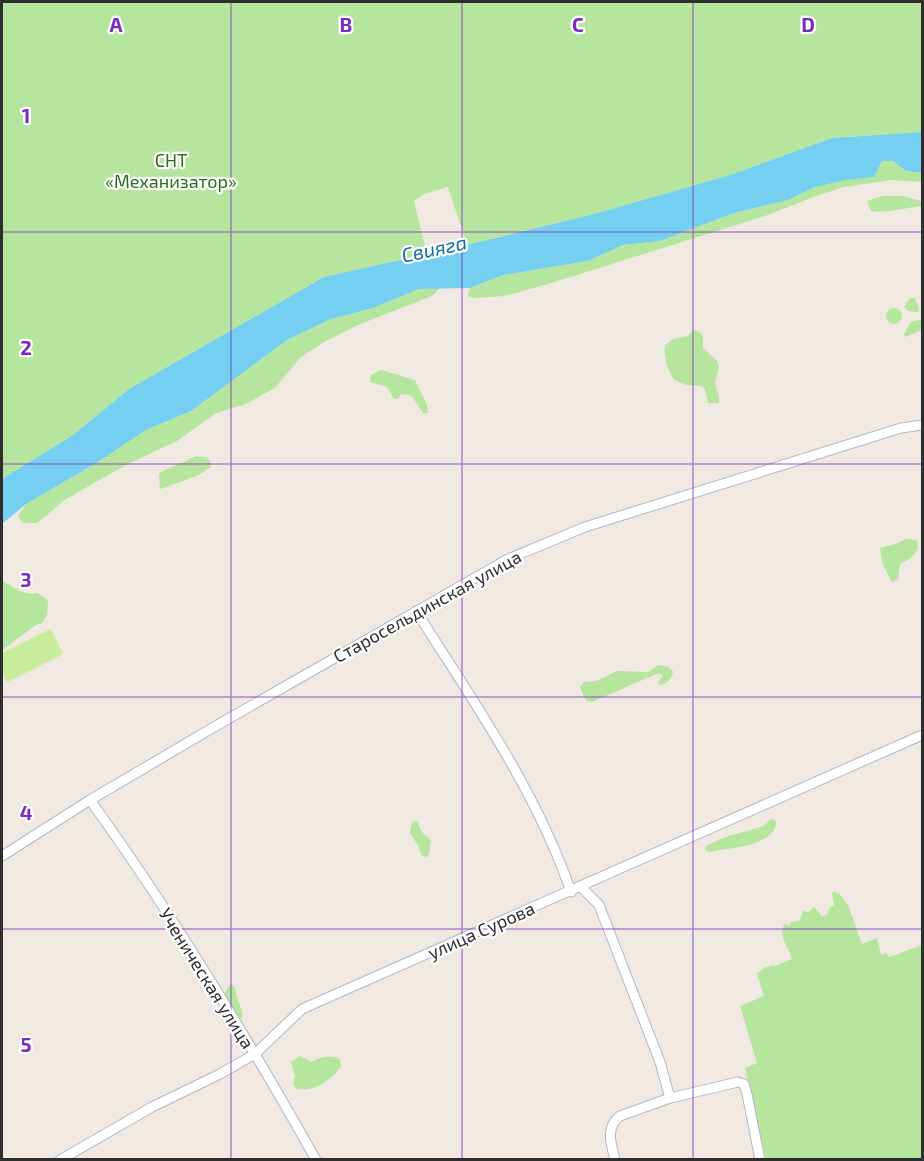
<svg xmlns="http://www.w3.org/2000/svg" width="924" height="1161" font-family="'Exo 2',sans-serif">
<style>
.green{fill:#b6e59e}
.pitch{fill:#c9ec9a}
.water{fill:#75cff0}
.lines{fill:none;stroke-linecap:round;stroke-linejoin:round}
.minor-casing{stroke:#b4b7c1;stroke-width:11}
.minor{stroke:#fff;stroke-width:9}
.grid{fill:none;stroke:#7b2cbf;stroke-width:1.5;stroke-opacity:0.55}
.labels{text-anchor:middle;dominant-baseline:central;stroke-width:4.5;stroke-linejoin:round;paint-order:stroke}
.park-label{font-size:18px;fill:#2c6e1b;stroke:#fff}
.street-label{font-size:18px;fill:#2e2e2e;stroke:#fff}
.water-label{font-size:20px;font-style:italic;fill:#0d6fa3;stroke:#fff}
.grid-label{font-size:20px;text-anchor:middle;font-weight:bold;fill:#7b2cbf;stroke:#fff;stroke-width:4.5;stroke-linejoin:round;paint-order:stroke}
</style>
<rect width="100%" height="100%" fill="#efe9e1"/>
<!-- green -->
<g class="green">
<path d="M 2,2 L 922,2 L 922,132 L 832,138 L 730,175 L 594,214 L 467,245 L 448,187 L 424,194 L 414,201 L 427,254 L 324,277 L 129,389 L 73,435 L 2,479 Z"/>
<path d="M 881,161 L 894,161 L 906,171 L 922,173 L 922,182 L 892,180 L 844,187 L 816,196 L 765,216 L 548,284 L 504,296 L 475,298 L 468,296 L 470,288 L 503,275 L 588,261 L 623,245 L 660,241 L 734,213 L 788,200 L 815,187 L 844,180 L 874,177 Z"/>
<path d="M 883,196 L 902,196 L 922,201 L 922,206 C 909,207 882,214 871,211 L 867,201 Z"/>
<path d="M 440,288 L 432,296 L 358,325 L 326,341 L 301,357 L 275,388 L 246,404 L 216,413 L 177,441 L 126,465 L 66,499 L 37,523 L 23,523 L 18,516 L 26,504 L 98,462 L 146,430 L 191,411 L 287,340 L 331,319 L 373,308 L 419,289 Z"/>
<path d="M 910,298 L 915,298 L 919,308 L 918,312 L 908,311 L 904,307 Z"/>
<circle cx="894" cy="316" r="8"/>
<path d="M 922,319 L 922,330 L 905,337 L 904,334 L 911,322 Z"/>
<path d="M 693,330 C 705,331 703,339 703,348 L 717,361 L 719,367 L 715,383 L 719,397 L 719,403 L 708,403 L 705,390 L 702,386 L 687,385 L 674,380 C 668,369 663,357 665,345 L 673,339 L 688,336 Z"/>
<path d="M 381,370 L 415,380 L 427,405 L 428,413 L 423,413 L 411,395 L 401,394 L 398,399 L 394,399 L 387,387 L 370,382 L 371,375 Z"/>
<path d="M 196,456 L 208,458 L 211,464 L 210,468 L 197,476 L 160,489 L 159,475 L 161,472 Z"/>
<path d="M 906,539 L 917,540 L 918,549 L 911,558 L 900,564 L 898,579 L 892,582 L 883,565 L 880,548 L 895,544 Z"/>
<path d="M 3,581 C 14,587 24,596 37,593 L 48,600 L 47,615 L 42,623 L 36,625 L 2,650 Z"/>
<path d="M 658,665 L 668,667 L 673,671 C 672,680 667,684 659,685 L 658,682 L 663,676 L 661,674 L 656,674 L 592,702 L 586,701 L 580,687 L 584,682 L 596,681 L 617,671 L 648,672 Z"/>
<path d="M 772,819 L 776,821 C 777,844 735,848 719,850 C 712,851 711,854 705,850 L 706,846 C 726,835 741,833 761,827 C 766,825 767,821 772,819 Z"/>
<path d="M 417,821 L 422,832 L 431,840 L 429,854 L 426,857 L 422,856 L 418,846 L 410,833 L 412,822 Z"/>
<path d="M 835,891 L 837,894 L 839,893 L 849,907 L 862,944 L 877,938 L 881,955 L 887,953 L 889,957 L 922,945 L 922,1159 L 766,1159 L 745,1068 L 757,1063 L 740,1006 L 764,996 L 757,973 L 764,968 L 773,965 L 775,966 L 792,959 C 789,948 777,935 785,924 L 789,926 L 791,922 L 800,920 L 803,911 L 808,912 L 814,907 L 821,915 L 821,917 L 827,915 L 830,907 L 834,906 L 832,893 Z"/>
<path d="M 230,984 L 235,987 C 236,999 244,1010 242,1019 L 238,1018 L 223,996 Z"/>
<path d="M 300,1056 L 311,1062 C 320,1057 331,1054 340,1059 L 341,1067 C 330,1081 315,1092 296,1089 L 293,1084 L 295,1076 L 291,1062 Z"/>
</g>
<!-- pitch -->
<path class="pitch" d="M 51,629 L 63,654 L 7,682 L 2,671 L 2,653 Z"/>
<!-- water -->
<path class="water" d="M 922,132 L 922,173 L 906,171 L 893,161 L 882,161 L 874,177 L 846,180 L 815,187 L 788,200 L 734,213 L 660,241 L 623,245 L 588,261 L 503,275 L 470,288 L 419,289 L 373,308 L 331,319 L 287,340 L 191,411 L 146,430 L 98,462 L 26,504 L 2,524 L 2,479 L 73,435 L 129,389 L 324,277 L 467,245 L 594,214 L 730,175 L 832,138 Z"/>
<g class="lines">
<!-- minor casing -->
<g class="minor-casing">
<g id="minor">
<path d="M 416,611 C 473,701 536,790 571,892"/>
<path d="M 90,800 C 173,915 247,1037 316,1160"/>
<path d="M 2,856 L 90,800 L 214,727 L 508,559 L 585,527 L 901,428 L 922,425"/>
<path d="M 581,887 L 599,905 L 660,1062 L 670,1098"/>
<path d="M 60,1160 L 152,1107 L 220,1074 L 255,1054 L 302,1009 L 922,735"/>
<path d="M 615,1160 C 611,1143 605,1128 620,1116 L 670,1098 L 738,1082 L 744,1084 L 747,1094 L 760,1160"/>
</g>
</g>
<!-- minor -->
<use href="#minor" class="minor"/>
</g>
<!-- grid -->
<path class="grid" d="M 231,2 L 231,1160M 462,2 L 462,1160M 693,2 L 693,1160M 2,232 L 922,232M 2,464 L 922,464M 2,697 L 922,697M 2,929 L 922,929"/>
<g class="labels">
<!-- park labels -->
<g class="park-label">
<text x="171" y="160">СНТ<tspan x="171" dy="21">«Механизатор»</tspan></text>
</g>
<!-- street labels -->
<g class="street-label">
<text transform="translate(427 606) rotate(-29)">Старосельдинская улица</text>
<text transform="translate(481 930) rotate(-24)">улица Сурова</text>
<text transform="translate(207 978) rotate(58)">Ученическая улица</text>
</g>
<!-- water labels -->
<g class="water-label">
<text transform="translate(434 248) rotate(-12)">Свияга</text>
</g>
</g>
<g class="grid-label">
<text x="116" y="32">A</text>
<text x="346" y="32">B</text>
<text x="578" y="32">C</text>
<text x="808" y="32">D</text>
<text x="26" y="123">1</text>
<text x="26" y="355">2</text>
<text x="26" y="587">3</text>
<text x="26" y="820">4</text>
<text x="26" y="1052">5</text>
</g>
<!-- border -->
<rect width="924" height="1161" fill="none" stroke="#2e2e2e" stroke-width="6"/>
</svg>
